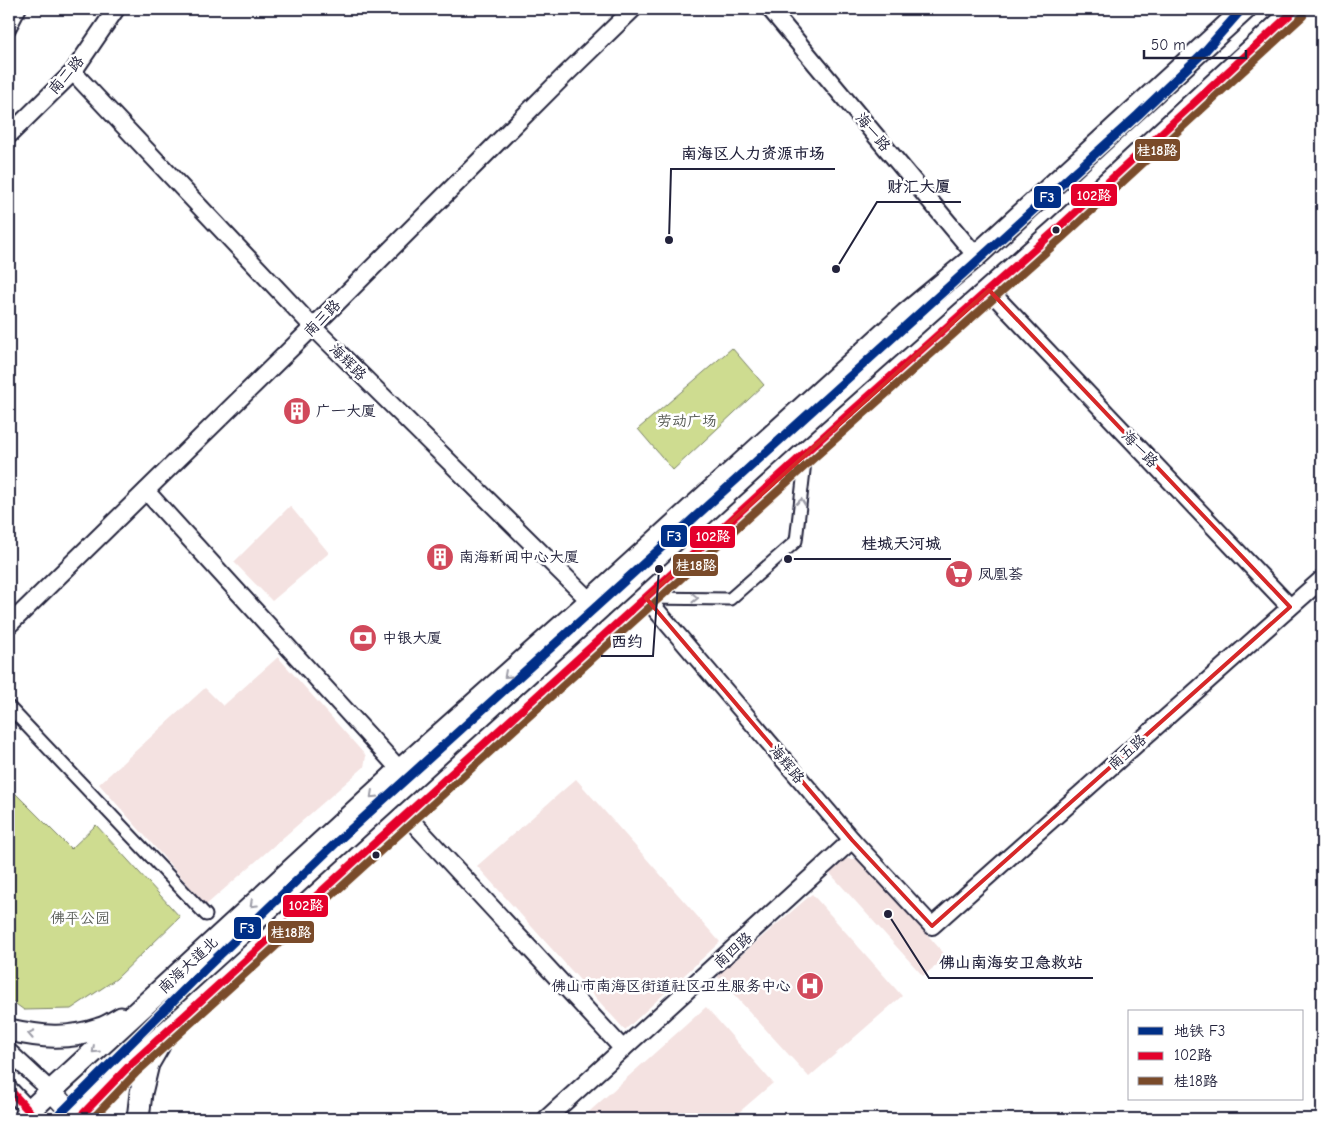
<svg xmlns="http://www.w3.org/2000/svg" width="1331" height="1128" font-family="'Comic Neue','LXGW WenKai TC',sans-serif">
<style>
.built{fill:#f4e2e1}
.green{fill:#cedc90;stroke:#787f66}
.lines{fill:none;stroke-linecap:round;stroke-linejoin:round}
.street-casing{stroke:#22223b;stroke-width:15}
.secondary-casing{stroke:#22223b;stroke-width:20}
.primary-casing{stroke:#22223b;stroke-width:22}
.highway-casing{stroke:#22223b;stroke-width:25}
.street{stroke:#fff;stroke-width:11}
.secondary{stroke:#fff;stroke-width:16}
.primary{stroke:#fff;stroke-width:19}
.highway{stroke:#fff;stroke-width:21}
.bus-1-casing{stroke:#fff;stroke-width:11}
.bus-2-casing{stroke:#fff;stroke-width:11}
.bus-1{stroke:#e4002b;stroke-width:8}
.bus-2{stroke:#7a4b2a;stroke-width:8}
.metro-1-casing{stroke:#fff;stroke-width:12}
.metro-1{stroke:#002f87;stroke-width:9}
.oneway{stroke:#9c9ca7}
.marked{fill:none;stroke:#d62828;stroke-width:4;stroke-linejoin:round}
.bus-dot{fill:#22223b;stroke:#fff;stroke-width:2}
.labels{text-anchor:middle;dominant-baseline:central;stroke-width:5;stroke-linejoin:round;paint-order:stroke}
.street-label{font-size:15px;fill:#22223b;stroke:#fff}
.poi-label{font-size:15px;fill:#22223b;stroke:#fff;text-anchor:start}
.park-label{font-size:15px;fill:#565a54;stroke:#fff}
.leader{fill:none;stroke:#22223b;stroke-width:2}
.callout-dot{fill:#22223b;stroke:#fff;stroke-width:2}
.callout-label{font-size:16px;text-anchor:middle;font-weight:bold;fill:#22223b;stroke:#fff;stroke-width:5;stroke-linejoin:round;paint-order:stroke}
.line-badge{stroke:#fff;stroke-width:2}
.badge-label{font-size:14px;text-anchor:middle;font-weight:bold;fill:#fff}
</style>
<rect width="100%" height="100%" fill="#fff"/>
<filter id="ink" filterUnits="userSpaceOnUse"><feTurbulence type="fractalNoise" baseFrequency=".02" numOctaves="2"/><feDisplacementMap in="SourceGraphic" scale="10" xChannelSelector="R" yChannelSelector="G"/><feConvolveMatrix kernelMatrix="1 2 1 2 8 2 1 2 1" color-interpolation-filters="sRGB"/></filter>
<g filter="url(#ink)">
<!-- built -->
<g class="built">
<path d="M 290,506 L 329,553 L 272,601 L 234,562 Z"/>
<path d="M 278,657 L 366,756 L 364,767 L 206,905 L 99,784 L 205,688 L 223,706 Z"/>
<path d="M 576,779 L 720,942 L 625,1030 L 477,866 Z"/>
<path d="M 846,859 L 861,859 L 947,957 L 923,976 L 828,871 Z"/>
<path d="M 812,894 L 902,996 L 809,1077 L 717,976 Z"/>
<path d="M 706,1007 L 773,1083 L 731,1119 L 581,1119 Z"/>
</g>
<!-- green -->
<g class="green">
<path d="M 732,348 L 764,385 L 673,470 L 638,429 Z"/>
<path d="M 9,787 L 71,849 L 96,825 L 180,917 L 116,979 L 71,1009 L 24,1010 L 9,999 Z"/>
</g>
<g class="lines">
<!-- street casing -->
<g class="street-casing">
<g id="street">
<path d="M 9,30 L 20,9"/>
<path d="M 646,598 L 730,599 L 796,541 L 806,453"/>
<path d="M 9,707 L 206,915"/>
</g>
</g>
<!-- secondary casing -->
<g class="secondary-casing">
<g id="secondary">
<path d="M 770,9 L 976,256"/>
<path d="M 73,72 L 313,327 L 590,601"/>
<path d="M 9,135 L 73,72 L 116,9"/>
<path d="M 989,290 L 1290,607"/>
<path d="M 146,491 L 400,770"/>
<path d="M 646,598 L 852,840 L 932,926 L 1322,579"/>
<path d="M 9,625 L 313,327 L 565,75 L 633,9"/>
<path d="M 406,815 L 623,1049"/>
<path d="M 9,1052 L 51,1091"/>
<path d="M 9,1089 L 30,1111"/>
<path d="M 546,1119 L 852,840"/>
</g>
</g>
<!-- primary casing -->
<g class="primary-casing">
<path id="primary" d="M 51,1091 L 77,1119"/>
</g>
<!-- highway casing -->
<g class="highway-casing">
<g id="highway">
<path d="M 9,1030 C 41,1037 67,1040 99,1029 C 107,1027 114,1022 121,1018"/>
<path d="M 24,1119 L 30,1111 L 51,1091 L 400,770 L 590,601 L 906,314 L 976,256 L 1245,9"/>
<path d="M 78,1119 L 130,1065 L 807,451 L 1056,230 L 1296,9"/>
<path d="M 138,1119 L 141,1093 L 148,1064 L 159,1045"/>
</g>
</g>
<!-- street -->
<use href="#street" class="street"/>
<!-- secondary -->
<use href="#secondary" class="secondary"/>
<!-- primary -->
<use href="#primary" class="primary"/>
<!-- highway -->
<use href="#highway" class="highway"/>
<!-- bus-1 casing -->
<g class="bus-1-casing">
<g id="bus-1">
<path d="M 9,1089 L 36,1119"/>
<path d="M 78,1119 L 130,1065 L 807,451 L 1056,230 L 1296,9"/>
</g>
</g>
<!-- bus-2 casing -->
<g class="bus-2-casing">
<path id="bus-2" d="M 92,1119 L 137,1072 L 814,458 L 1063,237 L 1303,16"/>
</g>
<!-- bus-1 -->
<use href="#bus-1" class="bus-1"/>
<!-- bus-2 -->
<use href="#bus-2" class="bus-2"/>
<!-- metro-1 casing -->
<g class="metro-1-casing">
<path id="metro-1" d="M 55,1119 L 206,968 L 339,840 L 1138,115 L 1205,51 L 1242,9"/>
</g>
<!-- metro-1 -->
<use href="#metro-1" class="metro-1"/>
</g>
<!-- one-way arrows -->
<defs><path id="oneway-chevron" d="M-2-3.5L2.5 0L-2 3.5" fill="none" stroke-width="1.6" stroke-linecap="round" stroke-linejoin="round" transform="scale(1.25)"/></defs>
<g class="oneway">
<use href="#oneway-chevron" transform="translate(801 502) rotate(-83)"/>
<use href="#oneway-chevron" transform="translate(695 598) rotate(1)"/>
<use href="#oneway-chevron" transform="translate(507 675) rotate(138)"/>
<use href="#oneway-chevron" transform="translate(373 795) rotate(137)"/>
<use href="#oneway-chevron" transform="translate(253 904) rotate(137)"/>
<use href="#oneway-chevron" transform="translate(31 1034) rotate(-169)"/>
<use href="#oneway-chevron" transform="translate(95 1050) rotate(137)"/>
</g>
</g>
<!-- marked area -->
<path class="marked" d="M 989,290 L 1290,607 L 932,926 L 852,840 L 646,598 Z"/>
<!-- icons -->
<defs>
<g id="building-disc" transform="scale(1.4375)"><circle r="9.5" fill="#d1495b" stroke="#fff"/><path d="M-4-6H4V6H1V3H-1V6H-4ZM-2.5-4.3h1.7v1.8h-1.7ZM.8-4.3h1.7v1.8H.8ZM-2.5-1h1.7V.8h-1.7ZM.8-1h1.7V.8H.8Z" fill="#fff"/></g>
<g id="supermarket-disc" transform="scale(1.4375)"><circle r="9.5" fill="#d1495b" stroke="#fff"/><path d="M-6-5.5h2.5l.6 2H6L4.5 2H-2.5L-4.4-4H-6ZM-1.5 3.2a1.3 1.3 0 1 0 .1 0ZM3 3.2a1.3 1.3 0 1 0 .1 0Z" fill="#fff"/></g>
<g id="bank-disc" transform="scale(1.4375)"><circle r="9.5" fill="#d1495b" stroke="#fff"/><path d="M-6-4H6V4H-6ZM0-2.3a2.3 2.3 0 1 0 0 4.6a2.3 2.3 0 1 0 0-4.6Z" fill="#fff"/></g>
<g id="hospital-disc" transform="scale(1.4375)"><circle r="9.5" fill="#d1495b" stroke="#fff"/><path d="M-5-5h3v3.5h4V-5h3V5h-3V1.5h-4V5h-3Z" fill="#fff"/></g>
</defs>
<g fill-rule="evenodd">
<use href="#building-disc" x="297" y="411"/>
<use href="#building-disc" x="440" y="557"/>
<use href="#supermarket-disc" x="959" y="574"/>
<use href="#bank-disc" x="363" y="638"/>
<use href="#hospital-disc" x="810" y="986"/>
</g>
<!-- markers -->
<g class="bus-dot">
<circle cx="1056" cy="230" r="4.5"/>
<circle cx="376" cy="855" r="4.5"/>
</g>
<g class="labels">
<!-- street labels -->
<g class="street-label">
<text transform="translate(66 75) rotate(-49)">南二路</text>
<text transform="translate(873 132) rotate(50)">海一路</text>
<text transform="translate(322 318) rotate(-45)">南三路</text>
<text transform="translate(348 362) rotate(45)">海辉路</text>
<text transform="translate(1140 449) rotate(46)">海一路</text>
<text transform="translate(1127 752) rotate(-42)">南五路</text>
<text transform="translate(787 764) rotate(50)">海辉路</text>
<text transform="translate(733 950) rotate(-42)">南四路</text>
<text transform="translate(188 965) rotate(-43)">南海大道北</text>
</g>
<!-- poi labels -->
<g class="poi-label">
<text x="316" y="411">广一大厦</text>
<text x="459" y="557">南海新闻中心大厦</text>
<text x="978" y="574">凤凰荟</text>
<text x="382" y="638">中银大厦</text>
<text x="791" y="986" text-anchor="end">佛山市南海区街道社区卫生服务中心</text>
</g>
<!-- park labels -->
<g class="park-label">
<text x="687" y="421">劳动广场</text>
<text x="80" y="918">佛平公园</text>
</g>
</g>
<!-- callouts -->
<path class="leader" d="M669 240L671 169H835M836 269L877 202H961M788 559L851 559H951M659 569L653 656H601M888 914L929 978H1093"/>
<g class="callout-dot">
<circle cx="669" cy="240" r="5"/>
<circle cx="836" cy="269" r="5"/>
<circle cx="788" cy="559" r="5"/>
<circle cx="659" cy="569" r="5"/>
<circle cx="888" cy="914" r="5"/>
</g>
<g class="callout-label">
<text x="753" y="159">南海区人力资源市场</text>
<text x="919" y="192">财汇大厦</text>
<text x="901" y="549">桂城天河城</text>
<text x="627" y="647">西约</text>
<text x="1011" y="968">佛山南海安卫急救站</text>
</g>
<g class="line-badge">
<rect x="1134" y="138" width="47" height="24" rx="5" fill="#7a4b2a"/>
<rect x="1070" y="183" width="48" height="24" rx="5" fill="#e4002b"/>
<rect x="1033" y="185" width="29" height="24" rx="5" fill="#002f87"/>
<rect x="660" y="524" width="28" height="24" rx="5" fill="#002f87"/>
<rect x="689" y="525" width="47" height="24" rx="5" fill="#e4002b"/>
<rect x="672" y="553" width="47" height="24" rx="5" fill="#7a4b2a"/>
<rect x="282" y="894" width="47" height="24" rx="5" fill="#e4002b"/>
<rect x="233" y="916" width="29" height="24" rx="5" fill="#002f87"/>
<rect x="267" y="920" width="48" height="24" rx="5" fill="#7a4b2a"/>
</g>
<g class="badge-label">
<text x="1157" y="155">桂18路</text>
<text x="1094" y="200">102路</text>
<text x="1047" y="202">F3</text>
<text x="674" y="541">F3</text>
<text x="713" y="541">102路</text>
<text x="696" y="570">桂18路</text>
<text x="306" y="910">102路</text>
<text x="247" y="933">F3</text>
<text x="291" y="937">桂18路</text>
</g>
<!-- margin -->
<rect width="1331" height="1128" fill="none" stroke="#fff" stroke-width="30"/>
<rect x="15" y="15" width="1301" height="1098" fill="none" stroke="#22223b" stroke-width="2" filter="url(#ink)"/>
<!-- legend -->
<rect x="1128" y="1010" width="175" height="90" fill="#ffffff" stroke="#a7a7b1"/>
<rect x="1138" y="1027" width="25" height="8" fill="#002f87" stroke="#a7a7b1"/>
<text x="1174" y="1036" font-size="15" fill="#22223b">地铁 F3</text>
<rect x="1138" y="1052" width="25" height="8" fill="#e4002b" stroke="#a7a7b1"/>
<text x="1174" y="1060" font-size="15" fill="#22223b">102路</text>
<rect x="1138" y="1077" width="25" height="8" fill="#7a4b2a" stroke="#a7a7b1"/>
<text x="1174" y="1086" font-size="15" fill="#22223b">桂18路</text>
<!-- scale -->
<path d="M1144 50v8h102v-8" fill="none" stroke="#22223b" stroke-width="2.5"/>
<text x="1151" y="50" font-size="15" fill="#22223b" stroke="#ffffff" stroke-width="4" paint-order="stroke">50 m</text>
</svg>
